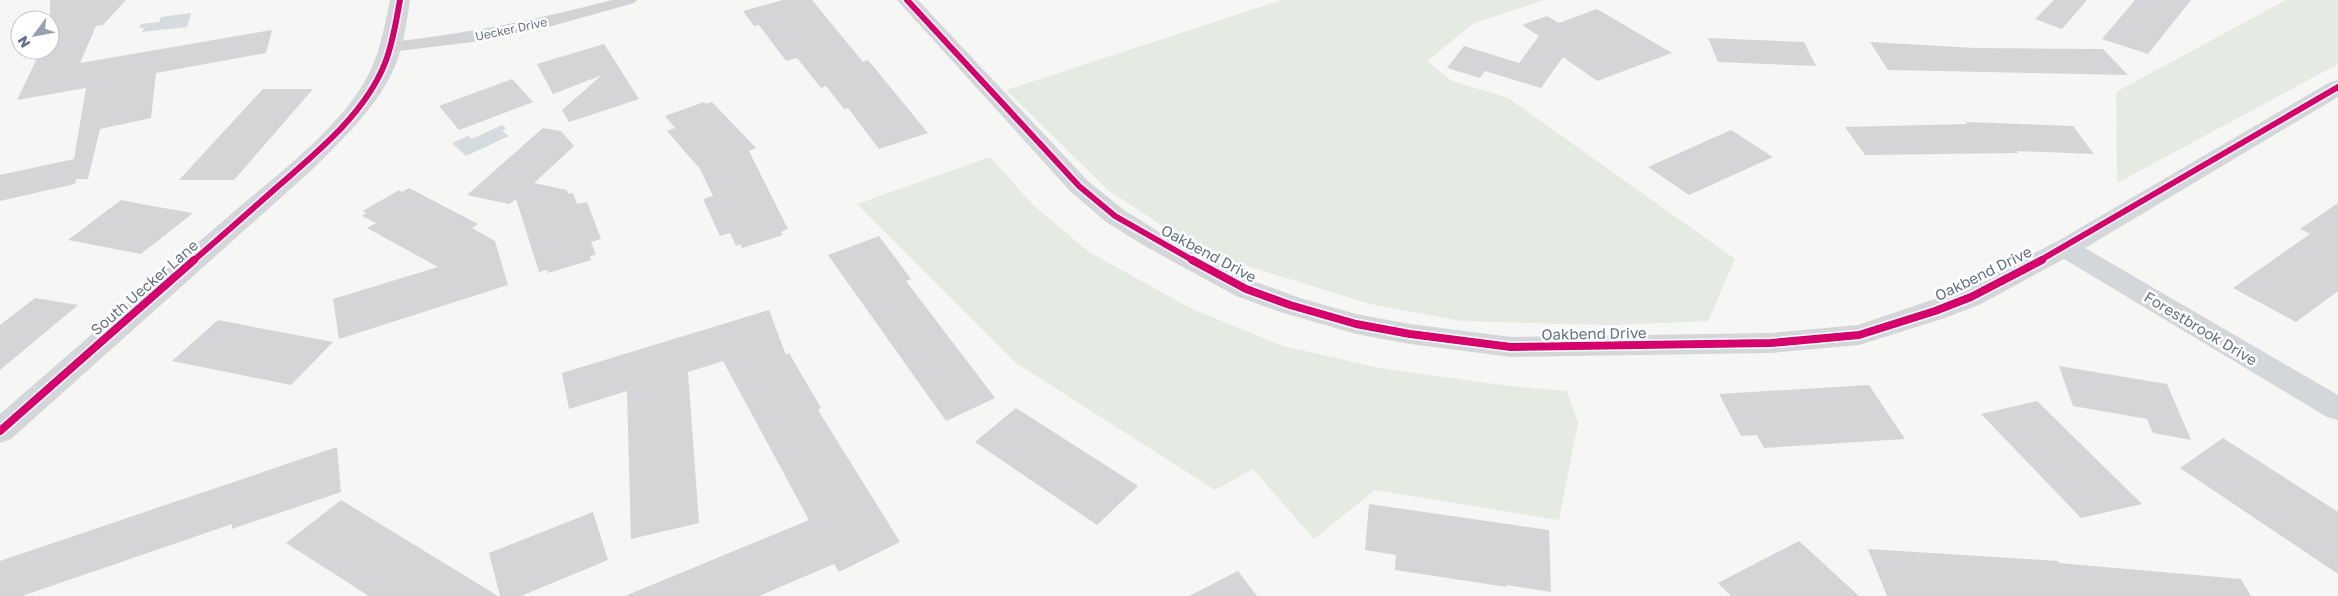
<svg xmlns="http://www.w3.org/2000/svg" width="2338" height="596" font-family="'Golos Text',sans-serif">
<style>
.green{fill:#e5eae3}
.water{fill:#d5dbdf}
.building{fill:#d4d5d6}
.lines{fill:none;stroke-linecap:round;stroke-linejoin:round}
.street{fill:#d2d3d4;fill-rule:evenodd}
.secondary{fill:#d4d7da;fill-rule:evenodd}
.cycleway-far1-casing{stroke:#fff;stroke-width:9}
.cycleway-casing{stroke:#fff;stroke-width:11}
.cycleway-far1{stroke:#d6006c;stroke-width:6}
.cycleway{stroke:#d6006c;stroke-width:8}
.labels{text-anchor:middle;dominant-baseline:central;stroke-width:5;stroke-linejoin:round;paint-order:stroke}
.far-street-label{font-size:12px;fill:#637288;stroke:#fff}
.street-label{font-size:15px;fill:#637288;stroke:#fff}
</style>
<rect width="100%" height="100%" fill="#f6f6f5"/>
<!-- green -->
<g class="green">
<path d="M 1282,0 L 1545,0 L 1474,23 L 1427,61 L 1452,81 L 1508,98 L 1735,259 L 1708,321 L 1611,325 L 1461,321 L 1370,304 L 1202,252 L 1108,190 L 1006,90 Z"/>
<path d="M 2286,0 L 2338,0 L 2338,64 L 2117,183 L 2116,92 Z"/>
<path d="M 990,157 L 1033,205 L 1089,252 L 1190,308 L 1283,346 L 1379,368 L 1509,386 L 1567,391 L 1578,423 L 1559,520 L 1375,490 L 1314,539 L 1253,469 L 1215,490 L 1016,363 L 857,204 Z"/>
</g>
<!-- water -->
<g class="water">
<path d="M 191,13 L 187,27 L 142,32 L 144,28 L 139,28 L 141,24 L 159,22 L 161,17 Z"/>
<path d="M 502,125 L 506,128 L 502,131 L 509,136 L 466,156 L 452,143 L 468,136 L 472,139 Z"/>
</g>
<!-- building -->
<g class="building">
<path d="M 50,0 L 126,0 L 103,25 L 96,26 L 80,63 L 272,30 L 266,53 L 156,73 L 151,118 L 100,129 L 88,179 L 76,179 L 75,184 L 0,201 L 0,175 L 74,159 L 86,88 L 17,100 L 41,50 L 50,50 L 50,31 L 53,24 L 50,25 Z"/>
<path d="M 783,0 L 812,0 L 863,62 L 868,60 L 928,133 L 879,149 L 848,108 L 844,109 L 826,86 L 821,88 L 797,58 L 786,61 L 759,25 L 754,26 L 743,11 Z"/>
<path d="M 2054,0 L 2087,0 L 2062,29 L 2035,19 Z"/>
<path d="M 2135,0 L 2191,0 L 2148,54 L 2102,39 Z"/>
<path d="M 1597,9 L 1672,53 L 1597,81 L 1563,57 L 1541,88 L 1485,71 L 1480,78 L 1447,68 L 1464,46 L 1519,63 L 1539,36 L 1522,25 L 1547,16 L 1559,23 Z"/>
<path d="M 1708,38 L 1804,42 L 1816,66 L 1718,62 Z"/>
<path d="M 1870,42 L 1976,48 L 2103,49 L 2128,75 L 1888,70 Z"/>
<path d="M 604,44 L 639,99 L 569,122 L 562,110 L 602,75 L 553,94 L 537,64 Z"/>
<path d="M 512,79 L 533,102 L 459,130 L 439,106 Z"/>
<path d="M 263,89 L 313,89 L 234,180 L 179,180 Z"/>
<path d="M 704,102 L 706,104 L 712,102 L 756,148 L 749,151 L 788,229 L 781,232 L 783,235 L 742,248 L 740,244 L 736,246 L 730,233 L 720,236 L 703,199 L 713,196 L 700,169 L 667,131 L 675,128 L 665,116 Z"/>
<path d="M 1966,122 L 2073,126 L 2094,154 L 2017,151 L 2018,153 L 1865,155 L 1845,127 L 1967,124 Z"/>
<path d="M 543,128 L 561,131 L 574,146 L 534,183 L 567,190 L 568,194 L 573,193 L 577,204 L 587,202 L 601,239 L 591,242 L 596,255 L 590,256 L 591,260 L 548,273 L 547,270 L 539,272 L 516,199 L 509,204 L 467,195 Z"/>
<path d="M 1731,130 L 1773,157 L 1689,195 L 1648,167 Z"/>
<path d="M 409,188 L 478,224 L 472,228 L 495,241 L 508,285 L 339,339 L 333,299 L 438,267 L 367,228 L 376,223 L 362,216 L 366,213 L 363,211 L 399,190 L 402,192 Z"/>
<path d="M 121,200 L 152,206 L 193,213 L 141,254 L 68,240 Z"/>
<path d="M 2338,203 L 2338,291 L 2296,322 L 2233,288 L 2310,234 L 2300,229 Z"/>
<path d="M 879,236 L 911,279 L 906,281 L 995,398 L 946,421 L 828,255 Z"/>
<path d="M 35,298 L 78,305 L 0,370 L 0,325 Z"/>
<path d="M 769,310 L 786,355 L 789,353 L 821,408 L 818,410 L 900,542 L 839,572 L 834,564 L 759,596 L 625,596 L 809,520 L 723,361 L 688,372 L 699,523 L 631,539 L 627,391 L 569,409 L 562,373 Z"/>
<path d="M 218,320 L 333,342 L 291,385 L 172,361 Z"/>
<path d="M 2059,366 L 2167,384 L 2191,440 L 2153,433 L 2147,419 L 2073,406 Z"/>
<path d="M 1869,385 L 1905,439 L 1764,448 L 1757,435 L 1741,436 L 1719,394 Z"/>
<path d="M 2037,401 L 2142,504 L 2081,518 L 1981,414 Z"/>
<path d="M 1016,408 L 1138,486 L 1097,525 L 975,442 Z"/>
<path d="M 2223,438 L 2338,512 L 2338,574 L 2180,468 Z"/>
<path d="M 337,447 L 341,492 L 232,529 L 232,524 L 22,596 L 0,596 L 0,561 Z"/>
<path d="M 341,500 L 498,596 L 369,596 L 286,543 Z"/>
<path d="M 1369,504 L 1549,530 L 1551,592 L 1506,585 L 1507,587 L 1395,570 L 1396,555 L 1365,550 Z"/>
<path d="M 593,512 L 608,560 L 521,596 L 500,596 L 489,553 Z"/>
<path d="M 1799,541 L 1859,596 L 1731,596 L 1718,583 Z"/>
<path d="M 1868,549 L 2058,561 L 2059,563 L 2241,579 L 2251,596 L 1887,596 Z"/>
<path d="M 1238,571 L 1257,596 L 1189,596 Z"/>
</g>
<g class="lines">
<!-- street -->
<path class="street" d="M 612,0 L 637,0 L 634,3 L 552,26 L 472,42 L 391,52 L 385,50 L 383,47 L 385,44 L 391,42 C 468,33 537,20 612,0 Z"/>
<!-- secondary -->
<g class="secondary">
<path d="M 390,0 L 410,0 C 407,21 404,43 396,64 C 379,105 345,137 314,168 L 11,439 L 0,443 L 0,414 C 77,347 153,281 230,215 C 275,176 336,132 366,79 C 380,55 384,27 390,0 Z"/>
<path d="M 897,0 L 918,0 L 1088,181 L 1124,210 L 1161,233 L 1256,282 L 1300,298 L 1356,314 L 1410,324 L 1511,337 L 1771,333 L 1858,325 L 1961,290 L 2056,242 L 2330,82 L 2338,80 L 2338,97 L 2085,248 L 2338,395 L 2338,420 L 2327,417 L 2064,259 L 1981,304 L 1945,318 L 1859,345 L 1771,353 L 1511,357 L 1410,344 L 1356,334 L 1280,312 L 1236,296 L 1143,245 L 1106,222 L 1070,191 Z"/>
</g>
<!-- cycleway-far1 casing -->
<g class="cycleway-far1-casing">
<g id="cycleway-far1">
<path d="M 907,0 L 1079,186 L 1115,216 L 1194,261"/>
<path d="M 193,261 C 221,237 248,213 276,188 C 316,153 365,114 385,63 C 393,43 396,21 400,0"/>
<path d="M 2039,261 L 2338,87"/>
</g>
</g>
<!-- cycleway casing -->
<g class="cycleway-casing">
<g id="cycleway">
<path d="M 1192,260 L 1246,289 L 1290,305 L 1356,324 L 1410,334 L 1511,347 L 1771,343 L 1859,335 L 1935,311 L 1971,297 L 2042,260"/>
<path d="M 0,431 L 194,260"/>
</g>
</g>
<!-- cycleway-far1 -->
<use href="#cycleway-far1" class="cycleway-far1"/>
<!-- cycleway -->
<use href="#cycleway" class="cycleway"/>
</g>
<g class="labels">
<!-- far-street labels -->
<g class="far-street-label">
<text transform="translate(511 29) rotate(-12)">Uecker Drive</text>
</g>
<!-- street labels -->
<g class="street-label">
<text transform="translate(1209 253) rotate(28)">Oakbend Drive</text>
<text transform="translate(1983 273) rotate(-26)">Oakbend Drive</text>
<text transform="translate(144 287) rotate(-41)">South Uecker Lane</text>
<text transform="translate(2201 328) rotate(31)">Forestbrook Drive</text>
<text transform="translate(1594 333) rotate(-1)">Oakbend Drive</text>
</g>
</g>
<!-- north arrow -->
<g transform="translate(35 35) rotate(238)"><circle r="24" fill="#ffffff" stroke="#c1c7cf"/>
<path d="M0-4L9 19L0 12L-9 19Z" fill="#96a0ae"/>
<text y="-8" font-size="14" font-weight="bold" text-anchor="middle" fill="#637288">N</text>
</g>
</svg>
